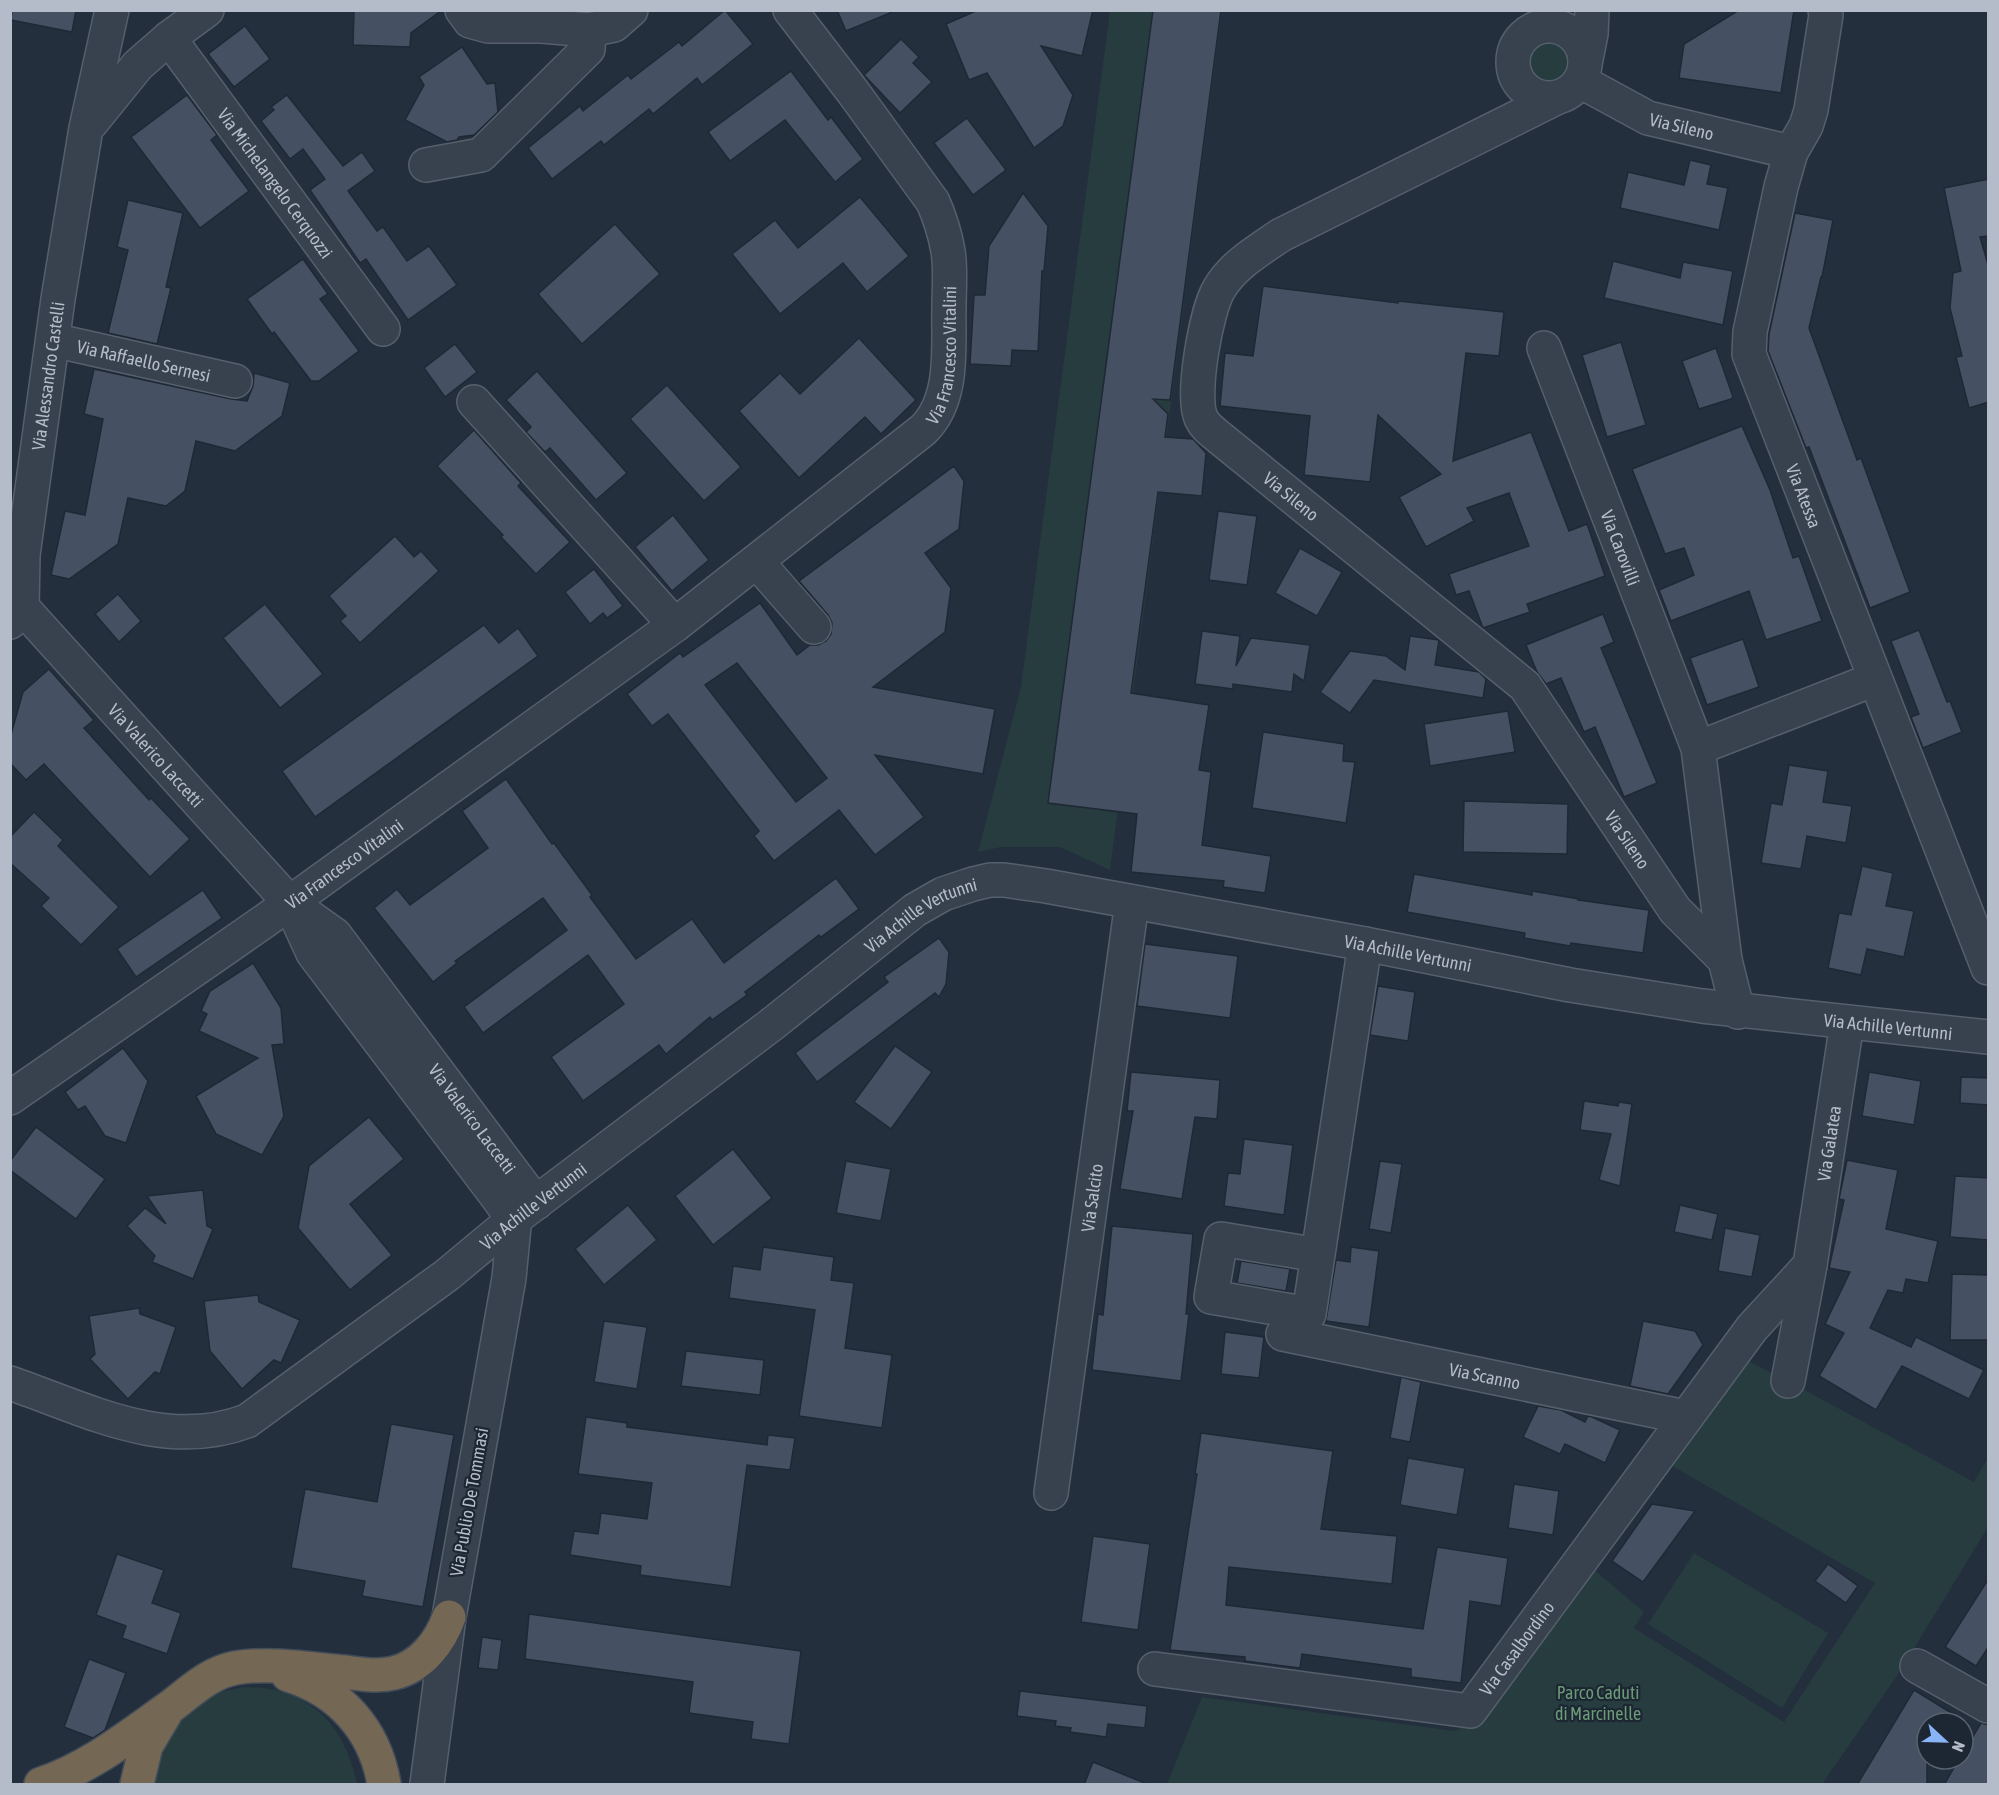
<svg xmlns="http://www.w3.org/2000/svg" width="1999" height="1795" font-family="'Asap Condensed',sans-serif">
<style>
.green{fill:#263c3f}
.building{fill:#455162;stroke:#1f2835;stroke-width:1.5;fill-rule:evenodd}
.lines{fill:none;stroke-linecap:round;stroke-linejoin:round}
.minor-casing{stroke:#565f6c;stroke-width:36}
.highway-casing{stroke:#434c59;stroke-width:36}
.minor{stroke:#38414e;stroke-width:33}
.highway{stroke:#746855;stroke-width:33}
.labels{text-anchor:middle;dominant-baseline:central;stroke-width:4.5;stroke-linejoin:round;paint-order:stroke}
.street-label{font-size:18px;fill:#b4bcc9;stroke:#1d2633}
.park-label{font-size:18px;fill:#6b9a76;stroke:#1d2633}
</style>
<rect width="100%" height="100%" fill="#242f3e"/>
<!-- green -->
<g class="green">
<path d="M 1110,11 L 1222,11 L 1110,870 L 1060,847 L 1001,847 L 978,852 L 1021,687 Z"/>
<circle cx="1549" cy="63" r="19"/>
<path d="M 1744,1359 L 1788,1381 L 1974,1482 L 1988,1458 L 1988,1527 L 1899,1673 L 1822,1784 L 1167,1784 L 1202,1697 L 1455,1731 L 1487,1714 L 1592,1568 L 1644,1612 L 1634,1628 L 1784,1722 L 1875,1583 L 1669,1464 Z"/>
<path d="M 1694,1553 L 1828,1633 L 1782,1708 L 1648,1624 Z"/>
<path d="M 243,1687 C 308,1687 344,1723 357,1784 L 154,1784 L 155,1763 L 178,1717 L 209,1695 Z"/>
</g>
<!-- building -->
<g class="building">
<path d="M 12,10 L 76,10 L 72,32 L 11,20 Z"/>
<path d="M 354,10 L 442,10 L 411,33 L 410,47 L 353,45 Z"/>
<path d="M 725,10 L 753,44 L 702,85 L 697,78 L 653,114 L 649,109 L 604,145 L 601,141 L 552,179 L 528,148 L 580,106 L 583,111 L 628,75 L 631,79 L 679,42 L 682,46 Z"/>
<path d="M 837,10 L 895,10 L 895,11 L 846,31 Z"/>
<path d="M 978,10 L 1093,10 L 1082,56 L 1041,46 L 1073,95 L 1063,126 L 1034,148 L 987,73 L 969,80 L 946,24 Z"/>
<path d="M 1153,10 L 1221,10 L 1170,400 L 1153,399 L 1168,414 L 1165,437 L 1193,439 L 1206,453 L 1202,496 L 1158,492 L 1131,693 L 1209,705 L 1199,770 L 1211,772 L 1202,845 L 1271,856 L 1265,893 L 1223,887 L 1224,881 L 1131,872 L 1137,814 L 1048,803 Z"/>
<path d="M 1739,10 L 1794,10 L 1781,93 L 1679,78 L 1684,44 Z"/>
<path d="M 245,26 L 270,59 L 234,87 L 208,54 Z"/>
<path d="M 901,39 L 919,57 L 913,63 L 932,82 L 900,113 L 864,75 Z"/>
<path d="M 462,47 L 487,84 L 495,83 L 498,112 L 474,135 L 459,137 L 457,140 L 447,142 L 405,120 L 424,85 L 419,77 Z"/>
<path d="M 791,71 L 828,120 L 831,117 L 863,159 L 835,182 L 785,120 L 730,161 L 708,132 Z"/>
<path d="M 187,95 L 217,135 L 211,140 L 249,191 L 200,228 L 131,137 Z"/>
<path d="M 287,95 L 343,166 L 362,152 L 375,171 L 348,191 L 377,231 L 383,227 L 407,261 L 429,246 L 457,285 L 408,320 L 366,259 L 360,263 L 310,190 L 325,179 L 303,149 L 290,159 L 261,121 L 274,110 L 271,107 Z"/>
<path d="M 967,118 L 1006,170 L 973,195 L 934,143 Z"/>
<path d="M 1690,160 L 1711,165 L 1707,184 L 1728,188 L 1719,230 L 1620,208 L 1628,172 L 1684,185 Z"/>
<path d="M 1989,179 L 1989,236 L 1980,237 L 1989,268 L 1989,402 L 1969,408 L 1956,357 L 1962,356 L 1950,308 L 1953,273 L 1961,271 L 1944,188 Z"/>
<path d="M 1023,193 L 1048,226 L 1044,271 L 1042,271 L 1038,351 L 1012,350 L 1011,366 L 970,364 L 974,295 L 985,295 L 989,246 Z"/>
<path d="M 860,197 L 909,256 L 867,292 L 843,263 L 780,314 L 732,254 L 775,220 L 798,248 Z"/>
<path d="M 128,200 L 183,213 L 166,287 L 171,288 L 157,344 L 108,333 L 128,250 L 117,247 Z"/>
<path d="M 1795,213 L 1833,220 L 1822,277 L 1821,277 L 1809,328 L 1857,460 L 1861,458 L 1910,592 L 1870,608 L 1809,447 L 1806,448 L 1768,351 L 1769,334 Z"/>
<path d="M 615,224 L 660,274 L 582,344 L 538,294 Z"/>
<path d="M 303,259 L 328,294 L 320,299 L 359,351 L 319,381 L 311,381 L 274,332 L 272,334 L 247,299 Z"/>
<path d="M 1613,261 L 1680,278 L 1683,262 L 1733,271 L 1723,325 L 1604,298 Z"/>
<path d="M 1263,286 L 1398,303 L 1398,301 L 1504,312 L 1499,356 L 1466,353 L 1453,461 L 1531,432 L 1569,531 L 1587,524 L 1605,576 L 1527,604 L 1530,612 L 1483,628 L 1469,591 L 1456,595 L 1449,574 L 1529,546 L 1509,493 L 1467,508 L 1474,521 L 1426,547 L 1399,497 L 1441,474 L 1378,415 L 1370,482 L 1304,475 L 1310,416 L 1220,406 L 1225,353 L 1253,356 Z"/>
<path d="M 859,338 L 916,400 L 881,434 L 865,417 L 799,478 L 739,411 L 780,373 L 800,394 Z"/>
<path d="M 1621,342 L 1646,425 L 1607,437 L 1582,355 Z"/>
<path d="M 455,344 L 477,372 L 445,397 L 424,368 Z"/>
<path d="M 1716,348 L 1733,397 L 1731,399 L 1699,409 L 1682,361 Z"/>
<path d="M 94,369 L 231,399 L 247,401 L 253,386 L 254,373 L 290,383 L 282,416 L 235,451 L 196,441 L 185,491 L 166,506 L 128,498 L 118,544 L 69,579 L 51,575 L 65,511 L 85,515 L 103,419 L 84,414 Z"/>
<path d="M 537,371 L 627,473 L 596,500 L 550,448 L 545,452 L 526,432 L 531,427 L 506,400 Z"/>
<path d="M 667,385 L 741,467 L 704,501 L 630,419 Z"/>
<path d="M 1742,426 L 1770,490 L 1793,558 L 1799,556 L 1822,621 L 1766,640 L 1749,591 L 1671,621 L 1659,590 L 1694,575 L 1684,548 L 1665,554 L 1632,469 Z"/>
<path d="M 474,430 L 521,483 L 518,486 L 570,542 L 536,574 L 501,537 L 503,535 L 437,466 Z"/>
<path d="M 954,466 L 964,481 L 959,529 L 925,553 L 951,588 L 945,632 L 873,687 L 995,709 L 983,774 L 875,755 L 924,817 L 875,855 L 839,810 L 774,861 L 754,836 L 759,831 L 668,714 L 652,726 L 627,694 L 680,653 L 683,657 L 760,603 L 797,655 L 810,645 L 818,645 L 826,641 L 831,634 L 832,623 L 828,615 L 799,581 ZM 737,663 L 827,778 L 796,802 L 705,685 Z"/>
<path d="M 1218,511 L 1257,516 L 1247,585 L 1209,580 Z"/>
<path d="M 673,515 L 709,560 L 672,591 L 635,547 Z"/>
<path d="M 395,536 L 414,557 L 421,551 L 439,571 L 360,643 L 340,621 L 346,616 L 329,596 Z"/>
<path d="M 1300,548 L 1342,572 L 1317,616 L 1275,593 Z"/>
<path d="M 594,569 L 623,606 L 607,618 L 603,613 L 590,624 L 565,592 Z"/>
<path d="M 118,594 L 141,621 L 119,642 L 95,614 Z"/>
<path d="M 265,604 L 323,674 L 280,708 L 223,638 Z"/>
<path d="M 1603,614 L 1614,642 L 1601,648 L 1657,783 L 1624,797 L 1595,727 L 1584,732 L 1561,678 L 1546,684 L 1537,672 L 1526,645 Z"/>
<path d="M 484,625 L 499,643 L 518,628 L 538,656 L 315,817 L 282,771 Z"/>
<path d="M 1919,630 L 1947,702 L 1950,701 L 1962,732 L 1923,748 L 1911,717 L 1919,714 L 1891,641 Z"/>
<path d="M 1202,631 L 1240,636 L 1236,666 L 1251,638 L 1310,645 L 1304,681 L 1294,674 L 1292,692 L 1233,684 L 1233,689 L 1195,684 Z"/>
<path d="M 1410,636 L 1439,640 L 1435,665 L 1479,672 L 1486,679 L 1483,698 L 1374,680 L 1350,713 L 1320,692 L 1350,651 L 1386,656 L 1405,670 Z"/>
<path d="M 1743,639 L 1759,687 L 1707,705 L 1690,658 Z"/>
<path d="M 49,669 L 94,720 L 84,728 L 149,800 L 151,798 L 190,839 L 150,877 L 44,764 L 26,780 L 10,763 L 10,738 L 23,692 Z"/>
<path d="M 1508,711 L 1515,752 L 1430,766 L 1424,724 Z"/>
<path d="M 1263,732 L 1344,744 L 1343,761 L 1355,762 L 1346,823 L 1252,808 Z"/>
<path d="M 1789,765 L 1828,771 L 1823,802 L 1852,806 L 1846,843 L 1807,836 L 1801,869 L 1761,863 L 1771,803 L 1782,805 Z"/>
<path d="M 506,779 L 552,844 L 554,843 L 592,895 L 590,897 L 636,959 L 692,919 L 724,963 L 836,878 L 859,909 L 821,937 L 819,935 L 745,992 L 747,995 L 712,1020 L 710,1017 L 666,1054 L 659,1045 L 583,1101 L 551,1057 L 624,1004 L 588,955 L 483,1033 L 464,1007 L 567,930 L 543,898 L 455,961 L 457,963 L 433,982 L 374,908 L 397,889 L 410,905 L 488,848 L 462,811 Z"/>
<path d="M 1464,801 L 1568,804 L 1567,854 L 1463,852 Z"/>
<path d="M 34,812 L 63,840 L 58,846 L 119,907 L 81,945 L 41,906 L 49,898 L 10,863 L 10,837 Z"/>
<path d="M 1862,866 L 1893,873 L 1886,906 L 1914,911 L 1904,957 L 1867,949 L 1861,975 L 1828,968 L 1839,913 L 1851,915 Z"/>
<path d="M 1414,874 L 1532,895 L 1532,891 L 1579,899 L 1578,900 L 1649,910 L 1643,953 L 1571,943 L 1570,946 L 1524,938 L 1525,933 L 1407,912 Z"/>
<path d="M 203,890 L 222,918 L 136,977 L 117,949 Z"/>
<path d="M 939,938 L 949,952 L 946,984 L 939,997 L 935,993 L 817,1082 L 795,1053 L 888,982 L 884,977 Z"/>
<path d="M 1145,944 L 1238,956 L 1230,1018 L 1137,1006 Z"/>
<path d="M 253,963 L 281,1008 L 284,1044 L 272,1045 L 284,1116 L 262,1155 L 216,1134 L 196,1096 L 258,1058 L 199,1031 L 207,1014 L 201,1011 L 210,991 Z"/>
<path d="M 1378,986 L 1415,992 L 1408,1041 L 1370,1035 Z"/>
<path d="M 895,1046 L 932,1072 L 891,1129 L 854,1102 Z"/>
<path d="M 123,1048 L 148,1081 L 126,1143 L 105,1136 L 85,1106 L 78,1110 L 65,1092 Z"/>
<path d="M 1131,1072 L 1220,1080 L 1217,1119 L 1195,1117 L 1182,1199 L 1120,1189 L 1133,1111 L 1127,1111 Z"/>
<path d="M 1869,1072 L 1921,1081 L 1914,1125 L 1862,1116 Z"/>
<path d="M 1961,1077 L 1989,1078 L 1989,1105 L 1960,1103 Z"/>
<path d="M 1584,1101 L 1618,1106 L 1619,1102 L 1632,1104 L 1620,1186 L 1599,1180 L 1611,1134 L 1580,1130 Z"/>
<path d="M 369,1117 L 404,1159 L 350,1204 L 392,1255 L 350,1290 L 298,1228 L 309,1166 Z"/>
<path d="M 36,1127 L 105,1179 L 76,1219 L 10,1170 L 10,1161 Z"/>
<path d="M 1244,1139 L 1293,1145 L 1284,1215 L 1224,1206 L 1228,1173 L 1240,1174 Z"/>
<path d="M 733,1149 L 772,1198 L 713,1245 L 675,1196 Z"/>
<path d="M 1847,1160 L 1898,1170 L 1886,1229 L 1938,1241 L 1928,1283 L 1906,1279 L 1903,1293 L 1888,1290 L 1870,1328 L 1911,1347 L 1916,1337 L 1984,1370 L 1969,1399 L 1902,1366 L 1876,1410 L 1819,1376 L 1844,1333 L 1825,1324 L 1850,1272 L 1829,1268 L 1844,1200 L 1839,1199 Z"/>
<path d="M 846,1161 L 891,1169 L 881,1221 L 836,1213 Z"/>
<path d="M 1380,1161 L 1402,1164 L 1391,1233 L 1369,1229 Z"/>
<path d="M 1955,1176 L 1989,1178 L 1989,1240 L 1950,1237 Z"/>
<path d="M 203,1190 L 207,1226 L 213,1229 L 193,1279 L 152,1262 L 155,1256 L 127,1226 L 145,1208 L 166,1224 L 147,1196 Z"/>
<path d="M 628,1205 L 657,1240 L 604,1285 L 575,1249 Z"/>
<path d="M 1680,1205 L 1718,1214 L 1712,1240 L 1674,1232 Z"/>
<path d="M 1112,1226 L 1193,1234 L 1186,1314 L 1189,1314 L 1181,1381 L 1092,1370 L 1098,1314 L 1103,1315 Z"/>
<path d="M 1725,1228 L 1760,1235 L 1752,1277 L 1718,1271 Z"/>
<path d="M 763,1247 L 834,1257 L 831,1280 L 854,1283 L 845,1348 L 892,1355 L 882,1428 L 799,1416 L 815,1310 L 729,1298 L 733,1266 L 760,1270 Z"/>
<path d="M 1351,1247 L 1379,1251 L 1369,1327 L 1326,1321 L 1336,1260 L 1350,1262 Z"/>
<path d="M 1241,1261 L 1290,1269 L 1286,1291 L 1237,1283 Z"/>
<path d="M 1952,1274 L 1989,1275 L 1989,1340 L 1950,1340 Z"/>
<path d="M 258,1295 L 259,1302 L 300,1320 L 281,1363 L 274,1360 L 242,1389 L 210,1351 L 204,1301 Z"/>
<path d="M 139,1308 L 140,1314 L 176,1327 L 160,1374 L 155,1372 L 128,1399 L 90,1359 L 95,1354 L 89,1316 Z"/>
<path d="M 604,1321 L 647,1327 L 637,1389 L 594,1382 Z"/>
<path d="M 1643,1321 L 1695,1331 L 1703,1345 L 1668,1394 L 1630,1386 Z"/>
<path d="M 1225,1332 L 1264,1337 L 1259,1378 L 1221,1374 Z"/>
<path d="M 686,1351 L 764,1360 L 760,1395 L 681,1386 Z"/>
<path d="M 1401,1377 L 1421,1382 L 1410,1442 L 1390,1438 Z"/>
<path d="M 1538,1406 L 1561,1410 L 1585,1422 L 1588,1416 L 1592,1417 L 1620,1430 L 1605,1463 L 1565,1444 L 1560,1454 L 1523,1437 Z"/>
<path d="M 586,1417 L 627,1423 L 627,1427 L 767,1445 L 768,1435 L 795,1438 L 790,1470 L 747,1465 L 731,1587 L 640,1575 L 641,1566 L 570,1555 L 574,1531 L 598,1534 L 601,1513 L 647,1519 L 652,1483 L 578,1474 Z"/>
<path d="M 391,1424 L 454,1435 L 423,1607 L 362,1596 L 365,1581 L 291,1568 L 305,1489 L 377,1502 Z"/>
<path d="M 1201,1433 L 1333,1451 L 1321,1529 L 1397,1536 L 1392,1584 L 1229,1567 L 1226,1605 L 1423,1629 L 1437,1547 L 1508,1558 L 1501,1606 L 1470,1601 L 1461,1683 L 1411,1677 L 1411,1669 L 1302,1654 L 1300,1668 L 1245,1661 L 1245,1657 L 1170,1650 L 1197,1474 L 1195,1474 Z"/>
<path d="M 1408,1458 L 1465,1468 L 1457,1515 L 1400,1505 Z"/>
<path d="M 1514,1484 L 1559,1491 L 1553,1535 L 1508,1528 Z"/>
<path d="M 1652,1504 L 1695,1511 L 1643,1582 L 1612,1561 Z"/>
<path d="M 1093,1536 L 1150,1544 L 1138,1630 L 1081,1622 Z"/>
<path d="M 117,1554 L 164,1570 L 152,1603 L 181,1613 L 167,1654 L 122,1638 L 126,1626 L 96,1615 Z"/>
<path d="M 1828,1564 L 1858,1586 L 1846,1603 L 1815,1581 Z"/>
<path d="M 1989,1578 L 1989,1646 L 1976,1666 L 1945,1647 Z"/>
<path d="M 529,1614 L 801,1651 L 789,1744 L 751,1739 L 753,1722 L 689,1713 L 693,1682 L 525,1659 Z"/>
<path d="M 482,1637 L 502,1640 L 498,1670 L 478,1668 Z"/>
<path d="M 89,1659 L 126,1673 L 105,1730 L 93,1738 L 64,1727 Z"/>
<path d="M 1914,1690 L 1968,1723 L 1927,1723 L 1927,1785 L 1857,1785 Z"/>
<path d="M 1020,1691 L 1147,1706 L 1145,1728 L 1108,1724 L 1106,1737 L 1070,1732 L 1071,1728 L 1055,1726 L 1056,1721 L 1017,1716 Z"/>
<path d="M 1981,1723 L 1989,1725 L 1989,1785 L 1944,1785 L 1959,1759 L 1963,1759 L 1963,1753 Z"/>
<path d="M 1093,1762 L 1147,1784 L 1147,1785 L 1084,1785 Z"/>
</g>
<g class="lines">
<!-- minor casing -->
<g class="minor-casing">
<g id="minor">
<path d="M 462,10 L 470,21 L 488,26 L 542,26 L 589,30 L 614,25 L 631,10"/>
<path id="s1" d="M 1825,10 L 1826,15 L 1811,110 L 1806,126 L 1791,152 L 1781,187 L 1750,332 L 1749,354 L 1988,968"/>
<circle cx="1549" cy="62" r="36"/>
<path id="s2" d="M 169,38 L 383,329"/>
<path d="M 1585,64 L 1591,34 L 1592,10"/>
<path id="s3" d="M 1580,81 L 1648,118 L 1791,152"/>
<path id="s4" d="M 1556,98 L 1281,235 C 1259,250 1233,265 1219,289 C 1206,311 1191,395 1201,418 C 1205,427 1213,432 1220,438 L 1525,686 L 1675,910 L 1725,960"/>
<path d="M 91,123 L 138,65 L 169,38 L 207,10"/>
<path d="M 426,165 L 481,155 L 588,49 L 589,30"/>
<path id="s5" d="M 53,340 L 235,381"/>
<path id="s6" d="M 1544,348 L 1698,748 L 1725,960 L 1738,1012"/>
<path d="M 474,402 L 675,625"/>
<path d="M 757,562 L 814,627"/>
<path id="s7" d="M 22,607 L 290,903 L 335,935 L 536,1203"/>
<path id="s8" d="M 10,622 L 22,607 L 23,555 L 58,299 L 86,128 L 112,10"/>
<path d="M 1698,748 L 1875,679"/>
<path d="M 290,903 L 313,953 L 501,1202 L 513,1220 L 514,1226 L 509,1278 L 449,1617 L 427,1784"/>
<path id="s9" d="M 10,1098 L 266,920 L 675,625 L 923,430 C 955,399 948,347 949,307 C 949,288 951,269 948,251 C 945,234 940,218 933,202 L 853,92 L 790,10"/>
<path d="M 1318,1255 L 1221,1239 L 1211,1297 L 1309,1314 L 1365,944"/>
<path id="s10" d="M 1283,1334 L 1685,1417"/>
<path d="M 1788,1381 L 1810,1265"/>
<path id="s11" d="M 10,1383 C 88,1410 165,1452 247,1421 L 447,1275 L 513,1220 L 771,1025 L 915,910 L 943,894 L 973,884 L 990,880 L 1004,880 L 1046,886 L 1365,944 L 1570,985 L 1702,1006 L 1988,1037"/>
<path id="s12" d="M 1051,1493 L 1132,902"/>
<path d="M 1917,1666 L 1988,1706"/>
<path id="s13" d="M 1155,1669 L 1470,1711 L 1752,1328 L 1810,1265 L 1847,1023"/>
</g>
</g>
<!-- highway casing -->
<g class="highway-casing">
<g id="highway">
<path d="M 288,1675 C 340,1691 375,1730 384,1784"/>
<path d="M 41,1784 C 89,1768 129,1736 170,1707 C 190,1692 209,1673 235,1668 C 268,1662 311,1669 344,1672 C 361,1674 378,1677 394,1673 C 422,1666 440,1642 449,1617"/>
<path d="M 137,1784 L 146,1746 L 165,1714"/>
</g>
</g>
<!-- minor -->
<use href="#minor" class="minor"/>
<!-- highway -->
<use href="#highway" class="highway"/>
</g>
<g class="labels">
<!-- street labels -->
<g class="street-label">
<text stroke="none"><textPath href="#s3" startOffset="112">Via Sileno</textPath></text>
<text stroke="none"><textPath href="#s2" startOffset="180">Via Michelangelo Cerquozzi</textPath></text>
<text stroke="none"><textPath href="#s9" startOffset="1212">Via Francesco Vitalini</textPath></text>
<text stroke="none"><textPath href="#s5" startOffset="93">Via Raffaello Sernesi</textPath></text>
<text stroke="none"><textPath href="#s8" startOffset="252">Via Alessandro Castelli</textPath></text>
<text stroke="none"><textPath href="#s4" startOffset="642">Via Sileno</textPath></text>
<text stroke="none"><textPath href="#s1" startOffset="507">Via Atessa</textPath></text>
<text stroke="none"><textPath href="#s6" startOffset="214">Via Carovilli</textPath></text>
<text stroke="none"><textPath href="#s7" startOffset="200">Via Valerico Laccetti</textPath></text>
<text stroke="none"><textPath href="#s4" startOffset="1128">Via Sileno</textPath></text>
<text stroke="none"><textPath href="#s9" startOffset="408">Via Francesco Vitalini</textPath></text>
<text stroke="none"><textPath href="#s11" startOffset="1090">Via Achille Vertunni</textPath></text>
<text stroke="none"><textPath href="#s11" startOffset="1593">Via Achille Vertunni</textPath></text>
<text stroke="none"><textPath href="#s11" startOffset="2079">Via Achille Vertunni</textPath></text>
<text stroke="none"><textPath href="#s7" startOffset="684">Via Valerico Laccetti</textPath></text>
<text stroke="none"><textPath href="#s13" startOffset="1002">Via Galatea</textPath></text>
<text stroke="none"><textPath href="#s12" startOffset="298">Via Salcito</textPath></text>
<text stroke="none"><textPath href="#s11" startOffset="604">Via Achille Vertunni</textPath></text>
<text stroke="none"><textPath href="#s10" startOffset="206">Via Scanno</textPath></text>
<text transform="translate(469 1502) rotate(-80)">Via Publio De Tommasi</text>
<text stroke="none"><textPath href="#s13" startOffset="396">Via Casalbordino</textPath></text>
</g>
<!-- park labels -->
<g class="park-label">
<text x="1598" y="1692">Parco Caduti<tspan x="1598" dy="21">di Marcinelle</tspan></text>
</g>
</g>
<!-- border -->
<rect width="1999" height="1795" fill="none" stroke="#b4bcc9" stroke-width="24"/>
<!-- north arrow -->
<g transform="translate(1945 1741) rotate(112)"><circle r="28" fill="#1d2633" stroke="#59626f" stroke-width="1.5"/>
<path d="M0-4.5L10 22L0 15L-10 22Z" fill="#8ab4f8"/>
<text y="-9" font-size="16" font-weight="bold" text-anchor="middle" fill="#b4bcc9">N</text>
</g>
</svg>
